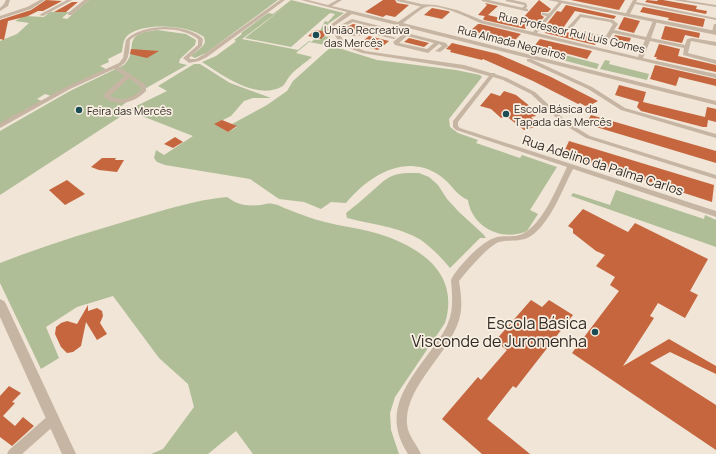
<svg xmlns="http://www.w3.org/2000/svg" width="716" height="454" font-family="Manrope,sans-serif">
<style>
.green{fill:#afbe97}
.building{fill:#c5663f}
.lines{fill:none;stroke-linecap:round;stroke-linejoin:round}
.service{stroke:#c7b5a3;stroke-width:2.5}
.minor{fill:#c7b5a3;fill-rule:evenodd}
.tertiary{fill:#c7b5a3;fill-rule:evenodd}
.poi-dot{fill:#1b4c53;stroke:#f8efe2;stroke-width:1.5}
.labels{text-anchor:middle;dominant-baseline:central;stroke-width:3.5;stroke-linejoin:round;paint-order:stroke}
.far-poi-label{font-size:11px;fill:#322a25;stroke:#f8efe2;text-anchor:start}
.far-street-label{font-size:11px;fill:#322a25;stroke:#f8efe2}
.street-label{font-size:13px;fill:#322a25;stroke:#f8efe2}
.near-poi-label{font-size:16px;fill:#322a25;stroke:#f8efe2;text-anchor:end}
</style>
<rect width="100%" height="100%" fill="#f0e5d6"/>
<!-- green -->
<g class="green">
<path d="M 89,0 L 278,0 L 206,53 L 195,58 L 191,56 L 203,46 L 205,42 L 204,37 C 189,25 144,22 128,35 C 123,39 123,46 122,52 L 108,59 L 109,62 L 100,66 L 106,69 L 51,96 L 45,94 L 37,99 L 42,101 L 0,124 L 0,41 L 17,34 L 29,23 L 15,21 L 24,16 L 44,17 L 50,12 L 69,12 L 62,18 L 67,19 Z"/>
<path d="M 291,0 L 344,13 L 328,24 L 327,26 L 330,31 L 320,31 L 325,21 L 328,22 L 335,14 L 330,13 L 291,47 L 245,38 L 287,5 L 242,39 L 298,50 L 309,41 L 311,42 L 315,39 L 320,40 L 322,36 L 331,37 L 325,45 L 309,42 L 296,53 L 312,57 C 305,63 294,70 289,77 C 286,81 285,85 281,87 C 256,100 222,75 202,62 L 216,56 L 235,42 L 236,41 L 234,40 L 242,34 L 241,33 L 268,13 L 273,14 Z"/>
<path d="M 157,30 L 186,34 L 196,40 L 195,45 L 180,59 L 179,63 L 187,65 L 141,91 L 120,107 L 126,113 L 0,195 L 0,131 L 70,91 L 124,65 C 141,49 118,34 157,30 Z"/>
<path d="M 469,32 L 523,44 L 599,64 L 597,69 L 466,35 Z"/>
<path d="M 332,46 L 377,60 L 456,70 L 480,75 L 482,77 L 449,119 L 450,127 L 458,133 L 478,140 L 476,143 L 520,158 L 522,155 L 557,167 L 530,210 L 538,214 L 527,231 C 503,242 472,228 468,200 C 456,195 453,186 443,178 C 409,151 370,174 346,203 L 331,202 L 321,209 L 304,202 L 279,199 L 250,179 L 165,165 L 157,162 L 154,158 L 156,150 L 164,155 L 193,136 L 142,116 L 137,111 L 130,109 L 167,91 L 158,86 L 194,64 L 200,64 L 230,83 L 271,98 L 253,98 L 244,101 L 231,116 L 215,124 L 228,132 L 237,127 L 232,124 L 267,105 L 287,91 L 293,81 Z"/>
<path d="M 605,60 L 610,61 L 609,64 L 649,74 L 647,80 L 600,69 Z"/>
<path d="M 407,173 L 419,173 L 429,177 L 438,185 L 447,199 L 459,212 L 483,234 L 486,238 L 480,238 L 450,268 C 441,257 432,248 421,240 C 400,227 371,224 347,218 L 346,213 C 354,207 362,200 370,193 C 383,182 388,174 407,173 Z"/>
<path d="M 616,190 L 704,219 L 705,215 L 716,220 L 716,247 L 571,196 L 573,193 L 610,205 Z"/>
<path d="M 227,197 C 240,206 246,206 261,205 C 265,204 270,203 273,204 C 278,204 283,208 287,209 C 300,214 312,219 325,222 C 340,226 357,228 372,232 C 416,244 461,271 445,323 L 395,397 L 390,413 L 391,430 L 399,454 L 253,454 L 236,431 L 208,454 L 151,454 L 163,449 L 194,407 L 188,384 L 159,358 L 113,296 L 77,307 L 46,327 L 59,358 L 41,369 L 0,283 L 0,263 C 43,246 86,233 130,220 C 162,211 194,200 227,197 Z"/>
</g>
<!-- building -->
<g class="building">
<path d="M 46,0 L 62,1 L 43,11 L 38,11 L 28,16 L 8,21 L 4,40 L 0,39 L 0,20 L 31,10 Z"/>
<path d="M 383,0 L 395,0 L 397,3 L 409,5 L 395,17 L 386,15 L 383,17 L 365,12 Z"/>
<path d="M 539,0 L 551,9 L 548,12 L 541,12 L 541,15 L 544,17 L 539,23 L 532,21 L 525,29 L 484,20 L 483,19 L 485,16 L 478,15 L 487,5 L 485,3 L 498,6 L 488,15 L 513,21 L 522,19 Z"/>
<path d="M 571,0 L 625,0 L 619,10 Z"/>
<path d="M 647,0 L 657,1 L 658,0 L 663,0 L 697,6 L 696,9 L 707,11 L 706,14 L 645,2 Z"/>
<path d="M 72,2 L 78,2 L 66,12 L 54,12 Z"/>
<path d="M 566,5 L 616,16 L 614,19 L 575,11 L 561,31 L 599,39 L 595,45 L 545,33 L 551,26 L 546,25 L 557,11 L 561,12 Z"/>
<path d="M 643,7 L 705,19 L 703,27 L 668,20 L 669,18 L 640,12 Z"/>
<path d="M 432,8 L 448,11 L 450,12 L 442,19 L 424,15 Z"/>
<path d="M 624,17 L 640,21 L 634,33 L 618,29 Z"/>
<path d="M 353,24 L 368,27 L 360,31 L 348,31 L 345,28 Z"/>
<path d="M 478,24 L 480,24 L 521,34 L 515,40 L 470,31 Z"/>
<path d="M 665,26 L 700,33 L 699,38 L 685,35 L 682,43 L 661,39 Z"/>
<path d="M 315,30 L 328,32 L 321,39 L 308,36 Z"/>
<path d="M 615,35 L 631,38 L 627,47 L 610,43 Z"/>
<path d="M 369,36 L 389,41 L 378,50 L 358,45 Z"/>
<path d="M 409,38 L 429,43 L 424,47 L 404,42 Z"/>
<path d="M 540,39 L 592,51 L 587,59 L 535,45 Z"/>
<path d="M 452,43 L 498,54 L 551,77 L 598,101 L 587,107 L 580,103 L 578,104 L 533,81 L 483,59 L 482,60 L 450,52 L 451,50 L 446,49 Z"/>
<path d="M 659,44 L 680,49 L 678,56 L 716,65 L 716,72 L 656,59 L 657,57 L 654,57 Z"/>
<path d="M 131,49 L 159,51 L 147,58 L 130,54 Z"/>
<path d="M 655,65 L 716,79 L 716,86 L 679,77 L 676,86 L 650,79 Z"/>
<path d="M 619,85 L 646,92 L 643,102 L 705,117 L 707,107 L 716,109 L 716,122 L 708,120 L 707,127 L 703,127 L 641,111 L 637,107 L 639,102 L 615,95 Z"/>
<path d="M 504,91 L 516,95 L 531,107 L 527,108 L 536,116 L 531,117 L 535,121 L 532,122 L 538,126 L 524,130 L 506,116 L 501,118 L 491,109 L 480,106 L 491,93 L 500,96 Z"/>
<path d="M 591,115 L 716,151 L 716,163 L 586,124 Z"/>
<path d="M 222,120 L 237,126 L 228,132 L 214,124 Z"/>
<path d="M 175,137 L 183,142 L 173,148 L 164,144 Z"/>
<path d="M 569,141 L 714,185 L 712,202 L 563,154 Z"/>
<path d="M 102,158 L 116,158 L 115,160 L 124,160 L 117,172 L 99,170 L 91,167 Z"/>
<path d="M 67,180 L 85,194 L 65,205 L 49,190 Z"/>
<path d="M 583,209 L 628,232 L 635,223 L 708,259 L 690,291 L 698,295 L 685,318 L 658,303 L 650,316 L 654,318 L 623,366 L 669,339 L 716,366 L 716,374 L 670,352 L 650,363 L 716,405 L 716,450 L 572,353 L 619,291 L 610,285 L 615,277 L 596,266 L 605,255 L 596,251 L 573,233 L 573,229 L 568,226 Z"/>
<path d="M 531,300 L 542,307 L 549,300 L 573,315 L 516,388 L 513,386 L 487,419 L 530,454 L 482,454 L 442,419 L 478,377 L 481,380 L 507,350 L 495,341 Z"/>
<path d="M 88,305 L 88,311 L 97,308 L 102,311 L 103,316 L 100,323 L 107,334 L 97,340 L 86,322 L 81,346 L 73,352 L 67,353 L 61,347 L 55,334 L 56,327 L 61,323 L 67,321 L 77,324 Z"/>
<path d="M 9,386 L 21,393 L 12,402 L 15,403 L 3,416 L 15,426 L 23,417 L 34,426 L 12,446 L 0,437 L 0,396 Z"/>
</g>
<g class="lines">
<!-- service -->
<g class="service">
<path d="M 398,0 L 420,5"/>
<path d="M 483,0 L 527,10"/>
<path d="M 507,0 L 525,4 L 526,6 L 523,9"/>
<path d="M 543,14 L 549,15"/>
</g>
<!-- minor -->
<g class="minor">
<path d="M 6,0 L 10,0 L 8,6 L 0,11 L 0,8 L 4,4 Z"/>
<path d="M 40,0 L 45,0 L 31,9 L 0,19 L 0,16 L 27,7 Z"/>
<path d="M 67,0 L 72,0 L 43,16 L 39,15 Z"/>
<path d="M 84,0 L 89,0 L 72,15 L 68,15 L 68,13 Z"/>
<path d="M 280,0 L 285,0 L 207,57 L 199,61 L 189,63 L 183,58 L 198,45 L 198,39 C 181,26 147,26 130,40 C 129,51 130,62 119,67 L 146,85 L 146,91 C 134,103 117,108 103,96 L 109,89 L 125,76 L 114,69 L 70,89 L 0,128 L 0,123 L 66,87 L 119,63 L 123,58 L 126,40 C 142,23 187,23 203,39 L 202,46 L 189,58 L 190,59 L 196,59 L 203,55 ZM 129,78 L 140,86 L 141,90 C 131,99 122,102 110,96 Z"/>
<path d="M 301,0 L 308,0 L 328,5 L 337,0 L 342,0 L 332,6 L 398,22 L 421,6 L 418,6 L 418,4 L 436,5 L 457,10 L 484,21 L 533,32 L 560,1 L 562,1 L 562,3 L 537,33 L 638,57 L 645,40 L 613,33 L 609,39 L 607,39 L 570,32 L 567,28 L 580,14 L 613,20 L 618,24 L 614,30 L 646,37 L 653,21 L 655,20 L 657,21 L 651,38 L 685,45 L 687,39 L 692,38 L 716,42 L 716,46 L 691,41 L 688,53 L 716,60 L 716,64 L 683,55 L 684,48 L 650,41 L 643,58 L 716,74 L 716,78 L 480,23 C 469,18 438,3 426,7 C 420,9 409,19 403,23 L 716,101 L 716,105 L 352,14 L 334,26 L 335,28 L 352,19 L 446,43 L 448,46 L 440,52 L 435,51 L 442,46 L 439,44 L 428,53 L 395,45 L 393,42 L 403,34 L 381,28 L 373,31 L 396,38 L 394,39 L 369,33 C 360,38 350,35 340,35 L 345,43 L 365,51 L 464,65 L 491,73 L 495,73 L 495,74 L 507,78 L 535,92 L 567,122 L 590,136 L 716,175 L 716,179 L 586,138 L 563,124 L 531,94 L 503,80 L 493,77 L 458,122 L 458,126 L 460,128 L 716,211 L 716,217 L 573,169 C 562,190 551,222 531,236 C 521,243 509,239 499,242 C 488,246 467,271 459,281 C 461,294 463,307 459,320 C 449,354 404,387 407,424 C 408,436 416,443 421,454 L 408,454 C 380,411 409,381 434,346 C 439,339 445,331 448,323 C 454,309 452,294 451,280 C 457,267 483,240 497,237 C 505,235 516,238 524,233 C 544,222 557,187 567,167 L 456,130 L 453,127 L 453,121 L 489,76 L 463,69 L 362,53 L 341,45 L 329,26 L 347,12 ZM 581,17 L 610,22 L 613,24 L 606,36 L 574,30 L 572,28 ZM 353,22 L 373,27 L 360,33 L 347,32 L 347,30 L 341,28 ZM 335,29 L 343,32 L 338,32 ZM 407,36 L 434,43 L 427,49 L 399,43 Z"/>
<path d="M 633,0 L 637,0 L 636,2 L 716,18 L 716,20 L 635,4 L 630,14 L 626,14 L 626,13 Z"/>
<path d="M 673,0 L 684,0 L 716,5 L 716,7 Z"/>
<path d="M 714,24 L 716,24 L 716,33 L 714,33 L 712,32 Z"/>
<path d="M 527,59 L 531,59 L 592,87 L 625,108 L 716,134 L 716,138 L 621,110 L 588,89 L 527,61 Z"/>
<path d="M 53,413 L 57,415 L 59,419 L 57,423 L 22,454 L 7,454 L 9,450 L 49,415 Z"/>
</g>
<!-- tertiary -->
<g class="tertiary">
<path d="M 548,0 L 559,0 L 716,31 L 716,35 Z"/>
<path d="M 0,299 L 4,301 L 6,304 L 76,454 L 62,454 L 0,317 Z"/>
</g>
</g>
<!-- markers -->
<g class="poi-dot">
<circle cx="316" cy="35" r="4"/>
<circle cx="79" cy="110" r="4"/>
<circle cx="506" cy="114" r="4"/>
<circle cx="595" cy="332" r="4"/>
</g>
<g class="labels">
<!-- far-poi labels -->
<g class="far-poi-label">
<text x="324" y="29">União Recreativa<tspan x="324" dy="13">das Mercês</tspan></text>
<text x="514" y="108">Escola Básica da<tspan x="514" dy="13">Tapada das Mercês</tspan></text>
<text x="87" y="110">Feira das Mercês</text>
</g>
<!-- far-street labels -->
<g class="far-street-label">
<text transform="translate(572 32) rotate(13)">Rua Professor Rui Luís Gomes</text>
<text transform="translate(512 42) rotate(14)">Rua Almada Negreiros</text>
</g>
<!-- street labels -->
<g class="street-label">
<text transform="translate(603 165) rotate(18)">Rua Adelino da Palma Carlos</text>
</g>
<!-- near-poi labels -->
<g class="near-poi-label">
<text x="587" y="323">Escola Básica<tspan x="587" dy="18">Visconde de Juromenha</tspan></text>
</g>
</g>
</svg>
